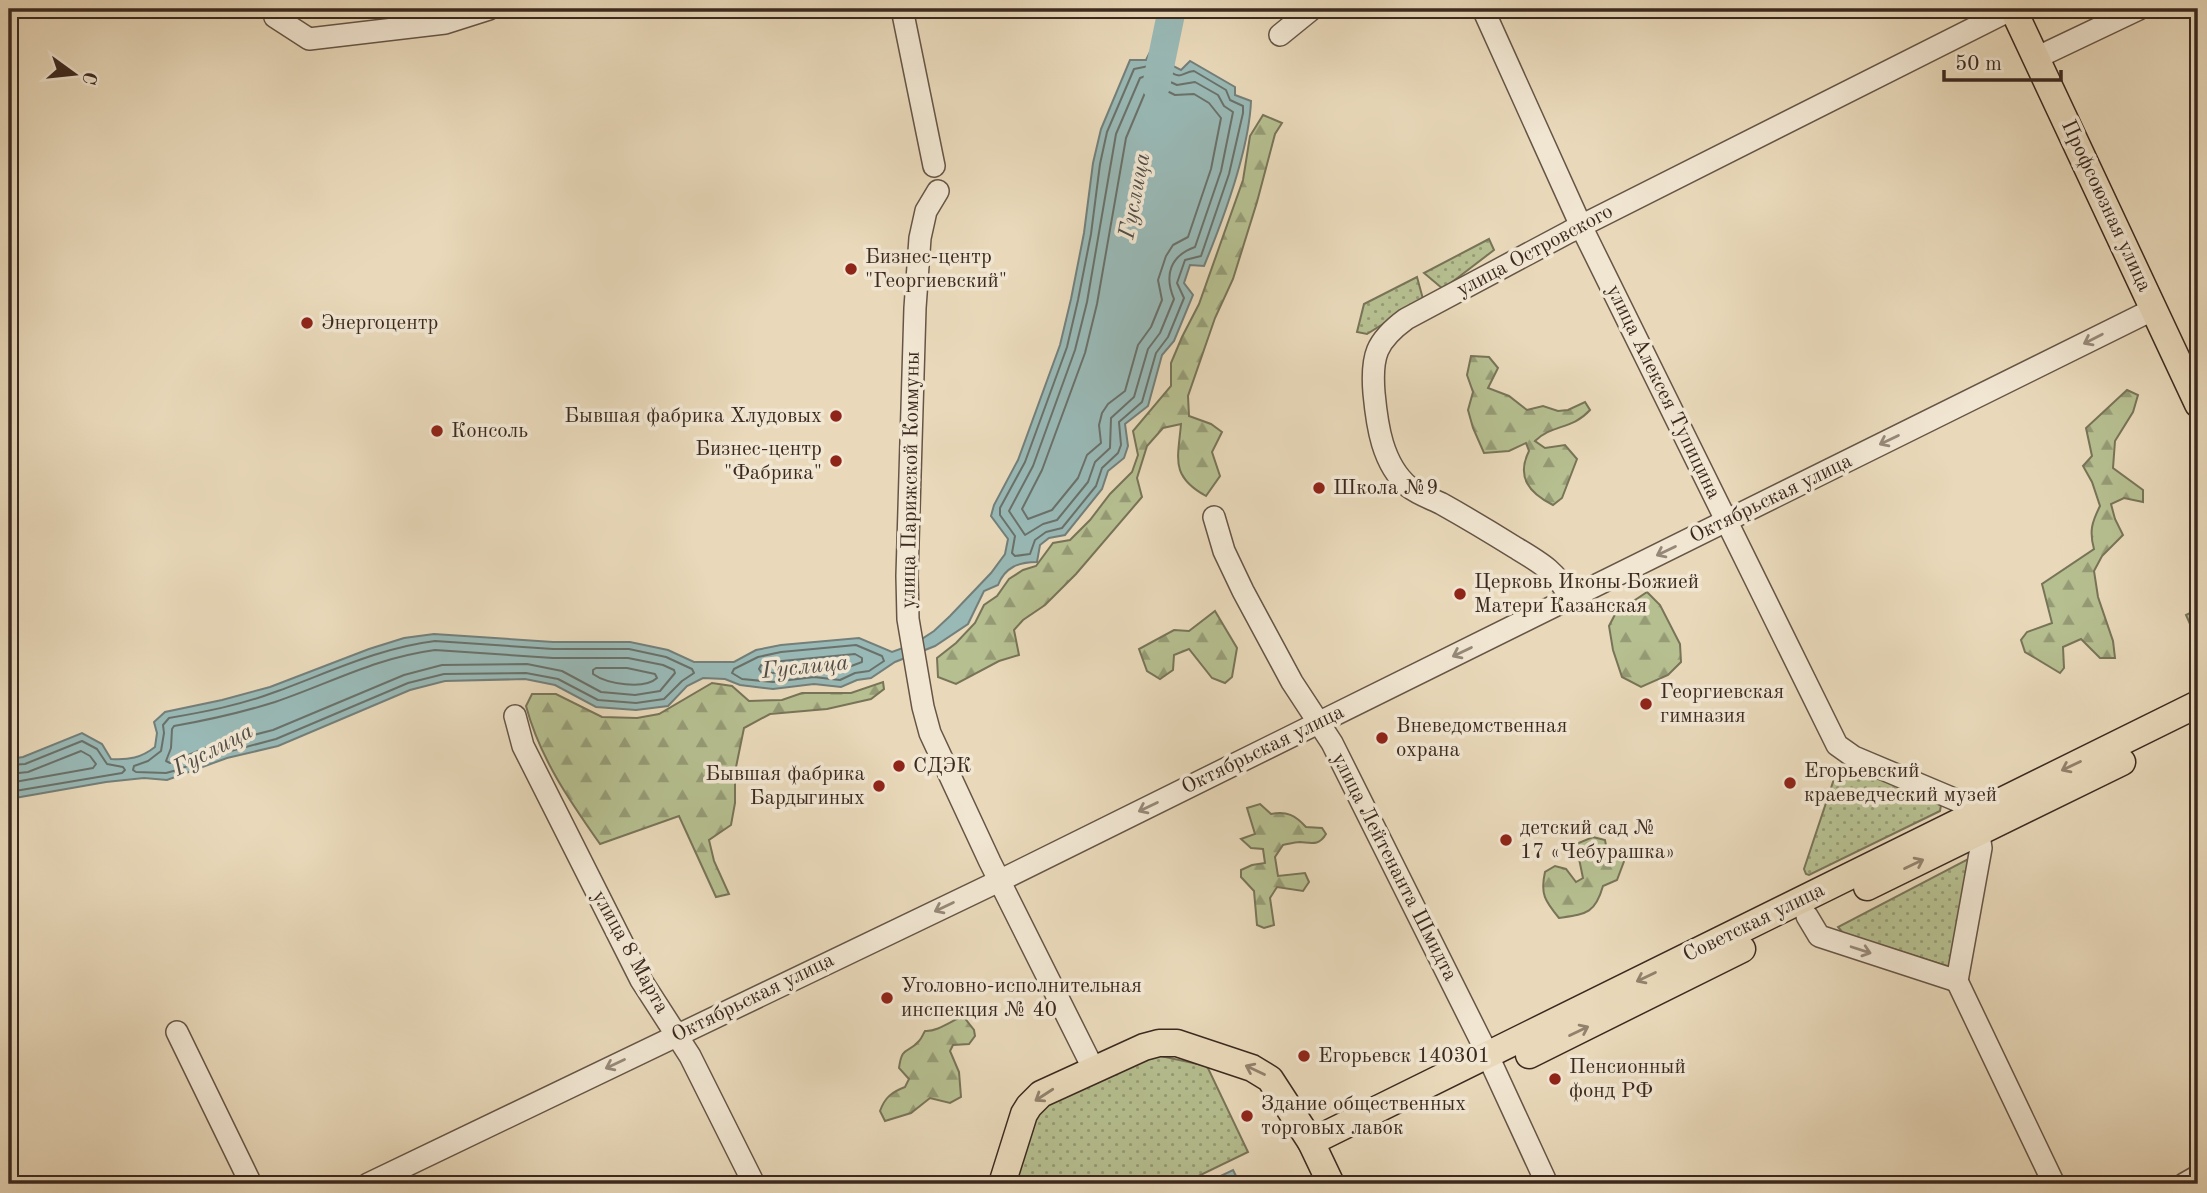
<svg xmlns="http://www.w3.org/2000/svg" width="2207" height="1193" font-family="'Old Standard TT',serif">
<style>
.grass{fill:url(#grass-dots);stroke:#787458;stroke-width:2}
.forest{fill:url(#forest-firs);stroke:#787458;stroke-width:2}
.water{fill:#99b9b6;stroke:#737f7a;stroke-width:2}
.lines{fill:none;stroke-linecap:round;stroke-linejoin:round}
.shore{stroke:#6a716a;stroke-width:2}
.river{stroke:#99b9b6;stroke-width:28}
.minor-casing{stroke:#665546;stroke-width:24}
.major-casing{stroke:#3b291f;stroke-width:29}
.minor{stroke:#f1e6d2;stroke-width:21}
.major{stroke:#e9d9ba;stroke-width:26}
.oneway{stroke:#968878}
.oneway2{stroke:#92816c}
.poi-dot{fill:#8f2418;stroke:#f1e6d2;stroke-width:2.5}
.labels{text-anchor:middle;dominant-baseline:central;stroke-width:7;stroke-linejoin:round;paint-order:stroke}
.street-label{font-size:21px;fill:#3b291f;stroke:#f1e6d2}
.poi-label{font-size:21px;fill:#3b291f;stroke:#f1e6d2;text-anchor:start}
.water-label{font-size:23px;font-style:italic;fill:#524d45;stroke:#f1e6d2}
</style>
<defs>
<pattern id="grass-dots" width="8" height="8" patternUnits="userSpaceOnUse" patternTransform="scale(1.75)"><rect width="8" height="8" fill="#b6bf90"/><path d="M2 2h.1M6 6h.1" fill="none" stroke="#959b75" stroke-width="1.8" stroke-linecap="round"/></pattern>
<pattern id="forest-firs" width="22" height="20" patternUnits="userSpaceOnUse" patternTransform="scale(1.75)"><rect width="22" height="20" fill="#b6bf90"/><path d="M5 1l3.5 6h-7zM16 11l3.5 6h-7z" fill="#959b75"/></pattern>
</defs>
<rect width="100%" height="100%" fill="#e9d9ba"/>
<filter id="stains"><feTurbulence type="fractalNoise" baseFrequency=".00286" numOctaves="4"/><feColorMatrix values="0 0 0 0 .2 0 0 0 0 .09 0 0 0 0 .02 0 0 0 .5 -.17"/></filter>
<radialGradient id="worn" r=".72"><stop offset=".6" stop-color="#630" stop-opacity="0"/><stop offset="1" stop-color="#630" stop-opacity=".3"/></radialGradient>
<!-- grass -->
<g class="grass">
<path d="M 1489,239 L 1494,250 L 1443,289 L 1424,273 Z"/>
<path d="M 1417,277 L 1423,299 L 1367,334 L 1357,332 L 1364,304 Z"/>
<path d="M 2198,609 L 2198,642 L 2186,615 Z"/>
<path d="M 1841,765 L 1850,766 L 1939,803 L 1941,805 L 1940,811 L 1809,875 L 1806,874 L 1804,869 L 1837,770 Z"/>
<path d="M 1972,857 L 1950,967 L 1843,933 L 1838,927 Z"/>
<path d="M 1156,1055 L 1207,1066 L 1248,1152 L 1182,1184 L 1010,1184 L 1028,1126 L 1047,1104 Z"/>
</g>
<!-- forest -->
<g class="forest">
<path d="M 1263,115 L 1282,123 L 1275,134 L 1257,202 L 1233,279 L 1215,318 L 1188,396 L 1189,416 L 1211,424 L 1222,432 L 1212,452 L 1220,476 L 1206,496 C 1170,476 1178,459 1181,424 L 1163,428 L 1147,446 L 1137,478 L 1142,497 L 1076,574 L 1045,605 L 1023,620 L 1014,630 L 1019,655 L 999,661 L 956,684 L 938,677 L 937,658 L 956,643 L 975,623 L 984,605 L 997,596 L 1009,579 L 1023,570 L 1036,566 L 1053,543 L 1070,540 L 1090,520 L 1110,494 L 1132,472 L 1138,455 L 1133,431 L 1171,386 L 1171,363 L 1182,337 L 1199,304 L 1243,180 L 1250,136 Z"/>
<path d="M 1471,356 L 1489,357 L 1498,368 L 1488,388 L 1509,396 L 1527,410 L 1543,406 L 1558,411 L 1568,410 L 1585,402 L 1590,410 C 1572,430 1552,424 1535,441 L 1545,448 L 1565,445 L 1577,459 L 1562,498 L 1553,505 C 1529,493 1516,477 1529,451 L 1526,443 L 1509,451 L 1484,453 L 1473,428 L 1468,410 L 1473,392 L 1467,375 Z"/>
<path d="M 2127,390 L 2138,395 L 2133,412 L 2115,441 L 2113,468 L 2143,490 L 2143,502 L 2124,498 L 2111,504 L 2115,519 L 2123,535 L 2102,556 L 2094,571 L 2098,597 L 2113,641 L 2115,658 L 2100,658 L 2081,639 L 2063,647 L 2064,668 L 2060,673 L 2025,652 L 2021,640 L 2027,632 L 2052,623 L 2042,584 L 2094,549 C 2089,531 2092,522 2100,506 L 2092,482 L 2083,466 L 2092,456 L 2086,428 Z"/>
<path d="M 1647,592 L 1660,605 L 1680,644 L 1681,662 L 1668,675 L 1641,687 L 1622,677 L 1613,650 L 1609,626 L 1621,603 L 1635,600 Z"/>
<path d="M 1215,611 L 1237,648 L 1232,677 L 1225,683 L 1212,678 L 1189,649 L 1174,655 L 1173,670 L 1160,679 L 1147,671 L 1139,649 L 1174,630 L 1189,631 Z"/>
<path d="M 883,682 L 884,689 L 871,699 L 827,709 L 770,714 L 744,728 L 735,772 L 735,803 L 731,825 L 709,840 L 714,861 L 729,894 L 716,897 L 679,816 L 600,844 C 569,800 540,758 526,706 L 532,694 L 556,694 L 602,717 L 637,718 L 659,714 L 712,683 L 732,686 L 749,701 L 782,700 L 802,693 L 851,693 Z"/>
<path d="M 1260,804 L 1271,814 C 1287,811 1295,815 1306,827 L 1322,828 L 1326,834 C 1319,846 1312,843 1300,842 C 1295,842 1288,844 1283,845 L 1275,857 L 1278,876 L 1305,873 L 1309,882 L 1303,891 L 1277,887 L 1270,898 L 1274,925 L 1264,928 L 1257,925 L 1254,891 L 1241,877 L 1241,870 L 1252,865 L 1265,863 L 1263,849 L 1251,848 L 1241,839 L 1255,834 L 1247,808 Z"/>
<path d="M 1593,837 L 1605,840 L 1608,856 L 1620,851 L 1626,856 L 1617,880 L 1603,886 C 1595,914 1586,914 1559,918 C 1545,901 1540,894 1545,872 L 1555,866 L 1566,869 L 1576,882 L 1583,878 L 1576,844 Z"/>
<path d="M 963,1016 L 974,1030 L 975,1036 L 969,1044 L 953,1045 L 950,1051 L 959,1072 L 961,1097 L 950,1103 L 930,1098 L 911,1113 L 885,1121 L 880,1111 C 885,1097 892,1092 905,1087 L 909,1079 L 899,1068 C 902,1045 908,1054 919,1041 C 922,1038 923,1034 925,1031 C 937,1032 951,1021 963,1016 Z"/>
</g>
<!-- water -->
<g class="water">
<path d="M 1152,48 L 1174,55 L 1173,66 L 1181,70 L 1190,61 L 1235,87 L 1235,95 L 1251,101 C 1249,150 1223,220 1204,266 L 1190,265 L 1184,283 L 1193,295 L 1174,341 L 1162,355 L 1148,406 L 1125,424 L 1128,446 L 1124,458 L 1108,471 L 1102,489 L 1065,535 L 1049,538 L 1040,545 L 1037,562 C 1019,562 1005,567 998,585 L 984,591 L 968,624 L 935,646 L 895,662 L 871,678 L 857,680 L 841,687 L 814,684 L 773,689 L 740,685 L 725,679 L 703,678 L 687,686 L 668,706 L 636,710 L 596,707 L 555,685 L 525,679 L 445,681 L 410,690 L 278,746 L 227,758 L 167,780 L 144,778 L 106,782 L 9,799 L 9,759 L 23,757 L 82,733 L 102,744 L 111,759 C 129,760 141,758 155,747 L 157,733 L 154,722 L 165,712 L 222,700 L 270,687 L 369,649 L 404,638 L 434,634 L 553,642 L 630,642 L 668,650 L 694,662 L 734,662 L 756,650 L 781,645 L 859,638 L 892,652 L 914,644 L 934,631 L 950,616 L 991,573 L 1005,554 L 1008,539 L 991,516 L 994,505 L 1018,460 L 1060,345 L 1071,299 L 1084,233 L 1093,163 L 1101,129 L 1130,60 L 1146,60 Z"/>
<path d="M 1233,1170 L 1240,1184 L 1204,1184 Z"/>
</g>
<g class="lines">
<!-- shore -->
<g class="shore">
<path d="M 1156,57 L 1165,59 L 1168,70 C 1182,81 1182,72 1194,71 L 1226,90 L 1230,100 L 1243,106 L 1243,113 L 1229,174 L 1201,256 L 1185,260 L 1177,283 L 1184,298 L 1168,337 L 1156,353 L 1142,402 L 1119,422 L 1121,445 L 1118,453 L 1102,468 L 1096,486 L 1062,528 L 1046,532 L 1035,540 L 1030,554 L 1015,556 L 1012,553 L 1015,536 L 1000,515 L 1000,508 L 1025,462 L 1067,347 L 1078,300 L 1091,234 L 1100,164 L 1107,132 L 1134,69 L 1149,66 Z"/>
<path d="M 1157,72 L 1166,80 L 1177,85 L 1195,82 L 1218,95 L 1224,106 L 1233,112 L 1221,171 L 1195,247 C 1170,256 1164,275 1174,299 L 1160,333 L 1148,349 L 1134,397 L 1111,418 L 1110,448 L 1095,462 L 1088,482 L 1057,520 L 1043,524 L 1025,535 L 1009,511 L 1033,466 L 1075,350 L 1087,302 L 1116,134 L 1140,78 Z"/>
<path d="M 1155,85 L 1175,95 L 1194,94 L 1209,103 L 1221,118 L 1211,169 L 1188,237 L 1173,245 L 1166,256 L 1158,280 L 1162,300 L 1151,327 L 1138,345 L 1125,391 L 1108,404 L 1102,413 L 1099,425 L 1101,443 L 1087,455 L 1078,478 L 1052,510 L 1028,519 L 1022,509 L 1042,470 L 1085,353 L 1097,304 L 1126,138 L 1147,88 Z"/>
<path d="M 435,641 L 553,649 L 629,649 L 666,657 L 692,669 L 694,673 L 682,681 L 664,699 L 636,703 L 598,700 L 558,679 L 526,673 L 444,674 L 408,683 L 276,739 L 201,759 L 181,769 L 166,773 L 136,772 L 133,770 L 134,766 L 148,761 L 161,751 L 164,733 L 163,725 L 169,718 C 204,712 241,705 275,692 C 328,673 378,648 435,641 Z"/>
<path d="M 856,645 L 882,656 L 884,661 L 869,671 L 855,673 L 840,680 L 814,677 L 773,682 L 742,679 L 732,673 L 734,669 L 758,657 L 781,652 Z"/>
<path d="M 435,650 L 553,658 L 628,658 L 663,665 L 674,670 L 675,673 L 660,691 L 635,695 L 601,692 L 562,671 L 527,664 L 442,665 L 404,675 L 273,730 L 222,743 L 198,751 L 170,763 L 166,761 L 171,748 L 172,729 L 174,726 C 208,720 243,712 275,702 C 331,683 375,658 435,650 Z"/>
<path d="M 855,654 L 862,658 L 862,662 L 838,671 L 814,668 L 773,673 L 761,672 L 759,669 L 761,665 L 782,661 Z"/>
<path d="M 596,668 L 627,668 L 655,674 L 657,678 C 644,690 607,684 593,674 L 593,670 Z"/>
<path d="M 9,765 L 25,764 L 82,741 L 97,749 L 107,764 L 123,767 L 125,770 L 122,773 L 9,792"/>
<path d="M 9,774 L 28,772 L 81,751 L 90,756 L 96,764 L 93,768 L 9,783"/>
</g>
<!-- river -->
<path class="river" d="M 1156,86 L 1172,9"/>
<!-- minor casing -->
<g class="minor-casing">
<g id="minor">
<path d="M 277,9 L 275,17 L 309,39 L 445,23 L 489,9"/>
<path d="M 902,9 L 934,166"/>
<path d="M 1483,9 L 1581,226 L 1837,745 L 1854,757 L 1961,802 C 1972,817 1979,829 1981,848 L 1957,981 L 1819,936 L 1807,916"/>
<path d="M 1280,35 L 1312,9"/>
<path d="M 2036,58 L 2139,9"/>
<path d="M 938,191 L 926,211 L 920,238 L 915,308 L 907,576 L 908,619 L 923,707 L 930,733 L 990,862 L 1094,1070"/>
<path d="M 1214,517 L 1224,551 L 1243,591 L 1292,682 L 1332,743 L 1481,1041 L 1547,1184"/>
<path d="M 1570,598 C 1557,572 1541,563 1516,548 C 1492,533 1467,518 1442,504 C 1432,499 1418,494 1409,487 C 1382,464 1377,425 1374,393 C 1371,356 1376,341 1406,319 L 1569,232 L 2012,9"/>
<path d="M 515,716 L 523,746 L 641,980 L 690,1056 L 754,1184"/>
<path d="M 1957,981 L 2054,1184"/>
<path d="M 177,1032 L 251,1184"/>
<path d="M 368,1184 L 999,881 L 2154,309"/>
<path d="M 2184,1184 L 2198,1176"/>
</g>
</g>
<!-- major casing -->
<g class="major-casing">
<g id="major">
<path d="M 2013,9 L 2198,404"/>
<path d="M 1867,887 L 2122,762"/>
<path d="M 1529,1055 L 1742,949"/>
<path d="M 1311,1142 L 2198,704"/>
<path d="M 1002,1184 L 1024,1114 L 1029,1106 L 1041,1094 L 1144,1047 L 1159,1043 L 1177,1043 L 1252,1068 L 1270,1079 L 1311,1142 L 1331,1184"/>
</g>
</g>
<!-- minor -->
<use href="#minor" class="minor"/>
<!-- major -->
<use href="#major" class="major"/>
</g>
<!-- one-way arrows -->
<defs><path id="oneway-shaft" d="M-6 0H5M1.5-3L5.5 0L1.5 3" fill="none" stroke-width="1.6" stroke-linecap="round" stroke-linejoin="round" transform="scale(1.75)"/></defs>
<g class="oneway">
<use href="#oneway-shaft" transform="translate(2093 339) rotate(153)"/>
<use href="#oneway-shaft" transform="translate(1889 440) rotate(154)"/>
<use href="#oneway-shaft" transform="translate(1666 551) rotate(154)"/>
<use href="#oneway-shaft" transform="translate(1462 652) rotate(154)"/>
<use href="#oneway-shaft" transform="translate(1148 807) rotate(154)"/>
<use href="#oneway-shaft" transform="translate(944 907) rotate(154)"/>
<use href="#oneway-shaft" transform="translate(1861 950) rotate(18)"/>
<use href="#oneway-shaft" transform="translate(615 1064) rotate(155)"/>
</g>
<g class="oneway2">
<use href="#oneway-shaft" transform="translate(2071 766) rotate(154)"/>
<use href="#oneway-shaft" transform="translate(1914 864) rotate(-26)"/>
<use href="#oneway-shaft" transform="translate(1646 977) rotate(154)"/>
<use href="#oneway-shaft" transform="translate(1579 1031) rotate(-26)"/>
<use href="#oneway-shaft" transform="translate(1255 1070) rotate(-155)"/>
<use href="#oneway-shaft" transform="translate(1044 1095) rotate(147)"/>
</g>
<!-- markers -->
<g class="poi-dot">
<circle cx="851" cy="269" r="7"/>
<circle cx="307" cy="323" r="7"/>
<circle cx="836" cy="416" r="7"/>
<circle cx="437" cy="431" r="7"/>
<circle cx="836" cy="461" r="7"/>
<circle cx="1319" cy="488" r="7"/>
<circle cx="1460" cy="594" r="7"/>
<circle cx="1646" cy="704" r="7"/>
<circle cx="1382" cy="738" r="7"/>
<circle cx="899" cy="766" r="7"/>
<circle cx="1790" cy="783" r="7"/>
<circle cx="879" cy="786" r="7"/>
<circle cx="1506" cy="840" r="7"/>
<circle cx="887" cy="998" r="7"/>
<circle cx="1304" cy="1056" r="7"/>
<circle cx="1555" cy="1079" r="7"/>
<circle cx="1247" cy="1116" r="7"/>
</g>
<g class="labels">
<!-- street labels -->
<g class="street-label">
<text transform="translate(2106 206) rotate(65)">Профсоюзная улица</text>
<text transform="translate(1535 251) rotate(-28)">улица Островского</text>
<text transform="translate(1663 392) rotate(64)">улица Алексея Тупицина</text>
<text transform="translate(911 480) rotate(-89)">улица Парижской Коммуны</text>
<text transform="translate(1771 499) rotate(-26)">Октябрьская улица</text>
<text transform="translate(1263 750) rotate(-26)">Октябрьская улица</text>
<text transform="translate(1394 867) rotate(63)">улица Лейтенанта Шмидта</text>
<text transform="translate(1754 923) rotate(-26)">Советская улица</text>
<text transform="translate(630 952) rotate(61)">улица 8 Марта</text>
<text transform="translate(753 998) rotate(-26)">Октябрьская улица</text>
</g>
<!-- poi labels -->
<g class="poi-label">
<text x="865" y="257">Бизнес-центр<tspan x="865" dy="24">"Георгиевский"</tspan></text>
<text x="321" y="323">Энергоцентр</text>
<text x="822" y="416" text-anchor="end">Бывшая фабрика Хлудовых</text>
<text x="451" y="431">Консоль</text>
<text x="822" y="449" text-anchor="end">Бизнес-центр<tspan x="822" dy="24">"Фабрика"</tspan></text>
<text x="1333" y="488">Школа №9</text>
<text x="1474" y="582">Церковь Иконы Божией<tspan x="1474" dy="24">Матери Казанская</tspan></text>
<text x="1660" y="692">Георгиевская<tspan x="1660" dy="24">гимназия</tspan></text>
<text x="1396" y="726">Вневедомственная<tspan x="1396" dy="24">охрана</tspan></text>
<text x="913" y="766">СДЭК</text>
<text x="1804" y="771">Егорьевский<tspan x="1804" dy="24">краеведческий музей</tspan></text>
<text x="865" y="774" text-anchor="end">Бывшая фабрика<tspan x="865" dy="24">Бардыгиных</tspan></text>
<text x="1520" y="828">детский сад №<tspan x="1520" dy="24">17 «Чебурашка»</tspan></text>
<text x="901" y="986">Уголовно-исполнительная<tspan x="901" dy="24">инспекция № 40</tspan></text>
<text x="1318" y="1056">Егорьевск 140301</text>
<text x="1569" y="1067">Пенсионный<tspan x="1569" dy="24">фонд РФ</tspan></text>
<text x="1261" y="1104">Здание общественных<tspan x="1261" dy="24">торговых лавок</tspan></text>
</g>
<!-- water labels -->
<g class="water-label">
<text transform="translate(1135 196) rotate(-79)">Гуслица</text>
<text transform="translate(805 667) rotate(-6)">Гуслица</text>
<text transform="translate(213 750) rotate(-28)">Гуслица</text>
</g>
</g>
<!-- margin -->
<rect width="2207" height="1193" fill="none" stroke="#e9d9ba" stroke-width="35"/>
<rect x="10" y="10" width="2186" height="1172" fill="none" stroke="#3b291f" stroke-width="3.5"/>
<rect x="18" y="18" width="2172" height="1158" fill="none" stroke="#3b291f" stroke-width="2"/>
<!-- north arrow -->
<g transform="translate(74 74) rotate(105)" stroke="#f1e6d2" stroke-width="5" paint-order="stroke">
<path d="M0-5L12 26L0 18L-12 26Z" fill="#3b291f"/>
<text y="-10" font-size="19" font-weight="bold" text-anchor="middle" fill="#3b291f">С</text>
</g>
<!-- scale -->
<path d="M1944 70v10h117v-10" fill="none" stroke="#3b291f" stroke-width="3.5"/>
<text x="1955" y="70" font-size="21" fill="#3b291f" stroke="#f1e6d2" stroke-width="5" paint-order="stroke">50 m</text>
<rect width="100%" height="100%" filter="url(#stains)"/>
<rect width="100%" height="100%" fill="url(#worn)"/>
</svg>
